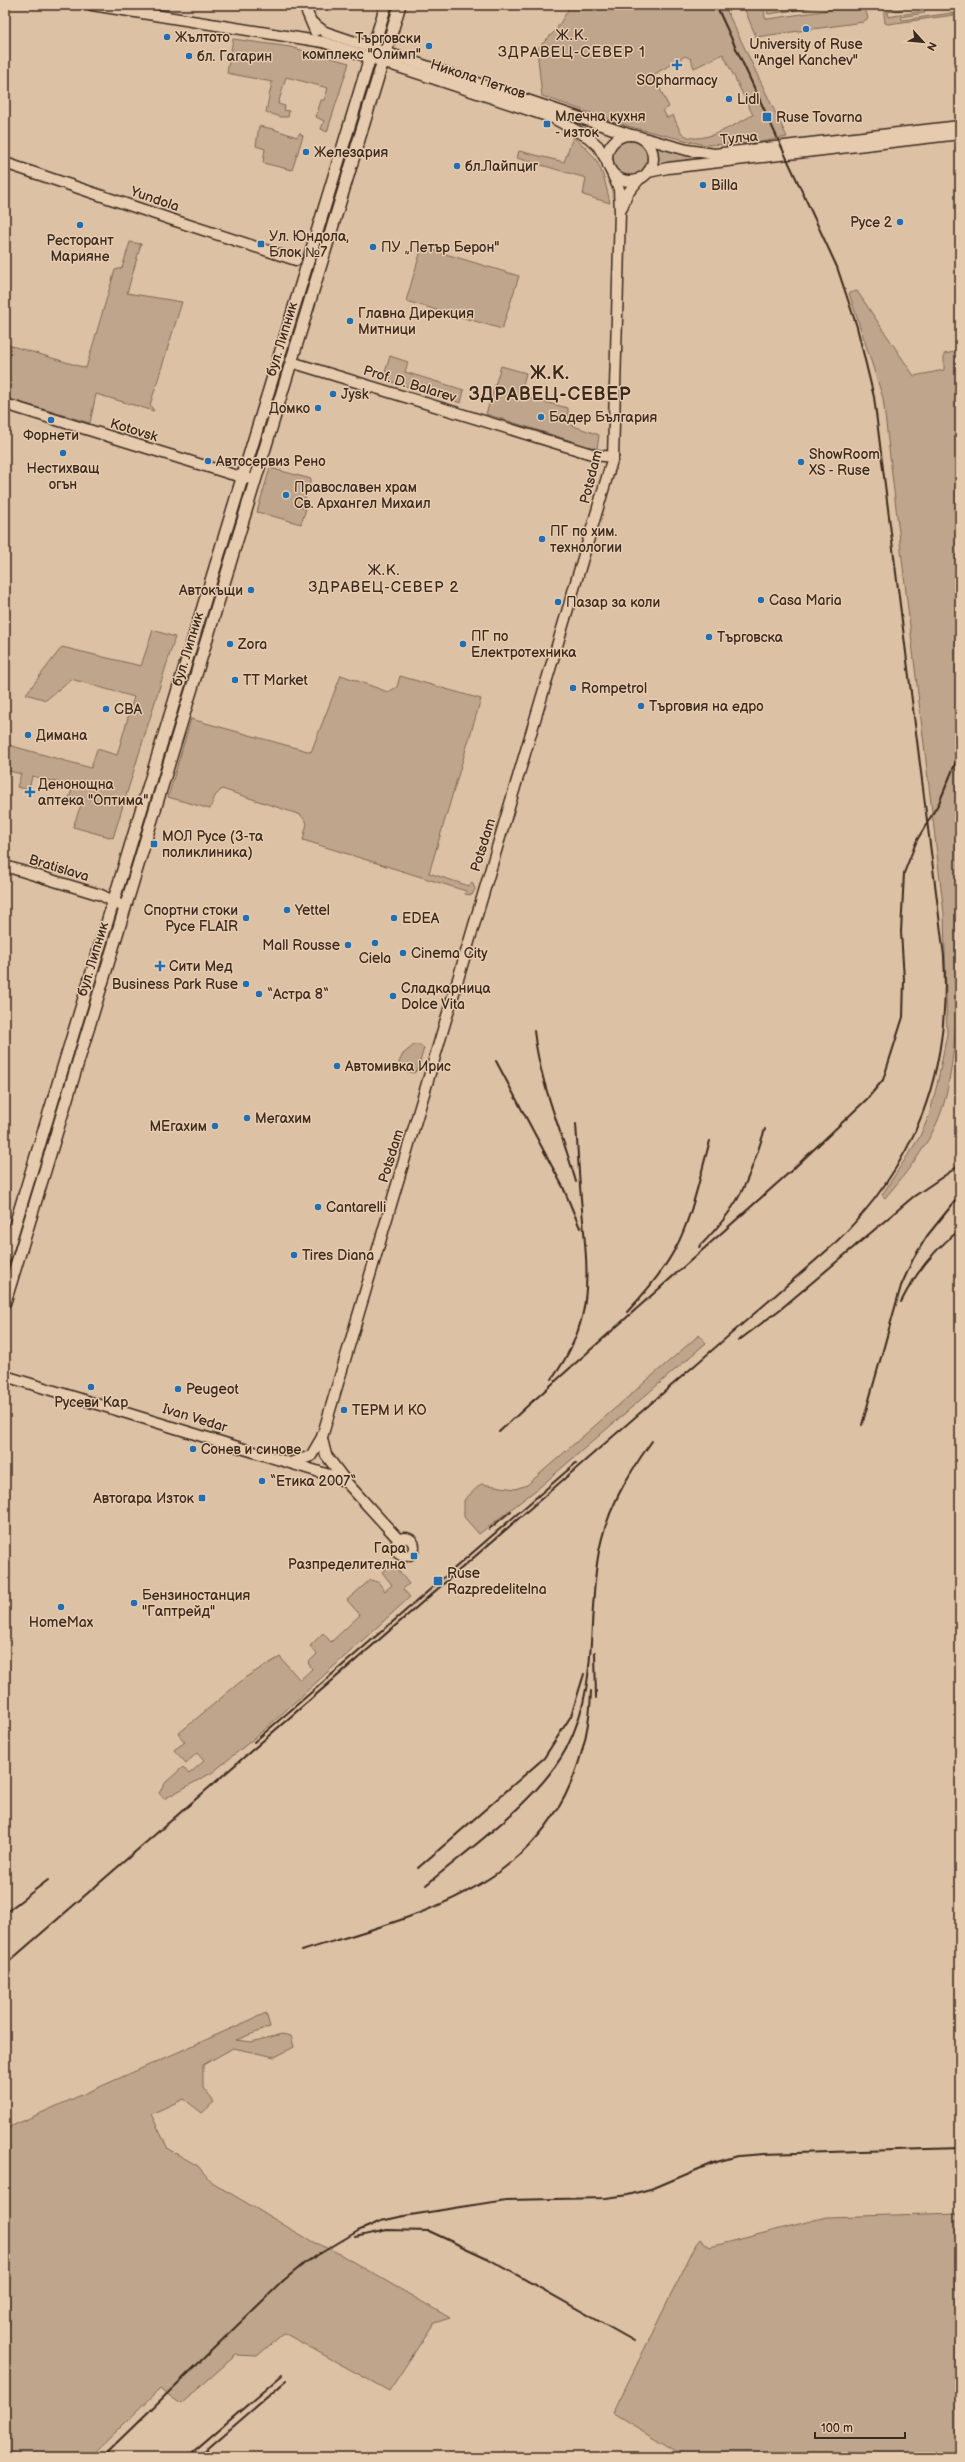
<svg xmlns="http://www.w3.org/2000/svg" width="965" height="2462" font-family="'Balsamiq Sans',sans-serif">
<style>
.green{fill:#bfa58c;stroke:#7d6855;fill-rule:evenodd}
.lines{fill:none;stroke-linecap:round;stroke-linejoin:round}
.secondary-casing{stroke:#3b2a1e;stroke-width:13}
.primary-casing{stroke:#3b2a1e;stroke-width:14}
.secondary{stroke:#e7cbae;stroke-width:10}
.primary{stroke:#e7cbae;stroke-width:11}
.rail{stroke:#3b2a1e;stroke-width:2}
.poi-dot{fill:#1f6fb2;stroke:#e7cbae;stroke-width:1.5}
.labels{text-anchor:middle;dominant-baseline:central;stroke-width:3;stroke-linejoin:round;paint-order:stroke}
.poi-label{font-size:14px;fill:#3b2a1e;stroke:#e7cbae;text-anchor:start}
.street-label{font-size:14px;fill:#3b2a1e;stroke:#e7cbae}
.neighbourhood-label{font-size:15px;letter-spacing:1px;fill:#3b2a1e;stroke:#e7cbae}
.district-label{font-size:18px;font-weight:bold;letter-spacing:1px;fill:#3b2a1e;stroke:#e7cbae}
</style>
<rect width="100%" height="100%" fill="#ddc1a5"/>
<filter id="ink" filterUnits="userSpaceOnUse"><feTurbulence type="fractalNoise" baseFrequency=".025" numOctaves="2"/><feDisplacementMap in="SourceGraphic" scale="8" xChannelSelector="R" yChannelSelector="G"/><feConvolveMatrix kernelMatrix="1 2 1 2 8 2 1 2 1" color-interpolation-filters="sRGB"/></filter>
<g filter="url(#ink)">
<!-- green -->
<g class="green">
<path d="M 571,5 L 724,5 L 787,137 L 756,143 L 705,145 L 631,127 L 542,96 L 537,49 L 556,30 ZM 723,54 L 753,115 C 737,123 696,150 681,132 C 678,127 675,120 673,115 L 667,118 L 663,110 L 669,107 L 653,75 L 685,56 L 691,59 L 694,68 Z"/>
<path d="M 743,5 L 764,5 L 765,18 L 768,19 L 864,5 L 868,18 L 863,22 L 756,37 Z"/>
<path d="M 766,5 L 830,5 L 768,14 Z"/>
<path d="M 883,5 L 902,5 L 902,10 L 887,12 L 888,17 L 923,11 L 922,5 L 924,5 L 925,13 L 901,17 L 902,20 L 952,13 L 954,15 L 888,24 L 885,23 Z"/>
<path d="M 233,39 L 290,47 L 349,63 L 327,132 L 321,129 L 324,121 L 316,117 L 321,100 L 324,100 L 328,88 L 286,77 L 278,104 L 285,106 L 284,110 L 289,111 L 288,117 L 281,117 L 266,112 L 272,82 L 227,73 Z"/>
<path d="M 259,126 L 273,129 L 297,137 L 300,133 L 303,136 L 292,170 L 263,163 L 265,149 L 256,146 Z"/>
<path d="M 573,137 C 600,157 603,172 610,203 L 583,195 L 586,178 L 517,158 L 519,151 L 564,162 Z"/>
<circle cx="631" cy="158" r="18"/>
<path d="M 655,147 L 701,157 L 778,152 L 656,167 L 657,157 Z"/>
<path d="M 130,242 L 141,244 L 127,293 L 182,302 L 150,405 L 154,411 L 96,394 L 90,423 L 5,398 L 5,344 L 86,368 L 115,270 L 122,268 Z"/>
<path d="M 422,247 L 519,276 L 502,329 L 406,301 Z"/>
<path d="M 857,291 L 914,376 L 944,370 L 944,354 L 960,351 L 960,964 C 956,1010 956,1059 944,1103 C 934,1139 908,1171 885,1198 L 882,1195 L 919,1138 L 929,1116 L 937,1085 L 947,1034 L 944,913 L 883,398 L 849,293 Z"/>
<path d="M 390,356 L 408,362 L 405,372 L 464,390 L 461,403 L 383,379 Z"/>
<path d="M 501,366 L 526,373 L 521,394 L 524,397 L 568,408 L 568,424 L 599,435 L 597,449 L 486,414 Z"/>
<path d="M 270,468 L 311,479 L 302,508 L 306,509 L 301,524 L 257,512 Z"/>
<path d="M 153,630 L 175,637 L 113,838 L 73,827 L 82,802 L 69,799 L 73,786 L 32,776 L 29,790 L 17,787 L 21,774 L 9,771 L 5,782 L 5,744 L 91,768 L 97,749 L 117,755 L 134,697 L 71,679 L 46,700 L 26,694 L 62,647 L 141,666 Z"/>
<path d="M 341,675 L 388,692 L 397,687 L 400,676 L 481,699 L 429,873 L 469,886 L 472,882 L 475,889 L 472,895 L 465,894 L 466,891 L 303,840 L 307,823 L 301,815 L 222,789 L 215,796 L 210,809 L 168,797 L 191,719 L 311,752 Z"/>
<path d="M 414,1045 L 420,1045 L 424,1048 L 418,1069 L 414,1073 L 402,1070 L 399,1062 L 403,1054 Z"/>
<path d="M 699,1335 L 706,1343 L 541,1486 L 479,1534 L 464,1517 L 464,1500 L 481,1484 L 515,1489 L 527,1485 Z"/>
<path d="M 389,1566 L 398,1570 L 409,1584 L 403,1589 L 410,1597 L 263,1731 L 213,1772 L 164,1799 L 159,1793 L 166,1782 L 183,1767 L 189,1774 L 204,1761 L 197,1753 L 186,1763 L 174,1750 L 185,1742 L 178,1734 L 246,1677 L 280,1657 L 300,1680 L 312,1669 L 308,1663 L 317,1654 L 310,1646 L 323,1633 L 331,1642 L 360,1615 L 347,1600 L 370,1580 L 378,1582 L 385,1591 L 392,1585 L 382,1572 Z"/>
<path d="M 266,2013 L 270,2027 L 236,2040 L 251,2042 L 282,2034 L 291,2036 L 294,2047 L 275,2057 L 233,2048 L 203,2065 L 203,2088 L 214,2102 L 202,2113 L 184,2099 L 151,2114 L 168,2149 L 198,2166 L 211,2182 L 313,2242 L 336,2252 L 450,2318 L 434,2323 L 389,2391 L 284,2333 L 257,2356 L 236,2355 L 181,2404 L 160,2389 L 90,2457 L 5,2457 L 5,2129 Z"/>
<path d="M 960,2213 L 960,2457 L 686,2457 L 613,2413 L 696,2244 L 700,2239 L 710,2247 L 826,2217 Z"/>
</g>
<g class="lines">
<!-- secondary casing -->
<g class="secondary-casing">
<g id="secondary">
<path d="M 92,5 L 323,42 L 553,118 L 588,137 L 598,146 L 608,163"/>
<path d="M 304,5 L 315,31"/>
<path d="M 314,24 L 325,32 L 631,135"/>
<circle cx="630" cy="158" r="23"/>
<path d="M 640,137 L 687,150 L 714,154 L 960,126"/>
<path d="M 5,163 L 173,220 L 296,260"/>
<path d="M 648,172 L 668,168 L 960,134"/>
<path d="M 622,208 L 627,194 L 640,178"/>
<path d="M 291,362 L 595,455 L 613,457"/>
<path d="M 5,404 L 231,474 L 255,480"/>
<path d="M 5,866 L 101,895 L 124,907"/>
<path d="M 5,1376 L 336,1477 L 347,1483 L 399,1540"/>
<path d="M 322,1439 L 326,1455 L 344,1479"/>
<path d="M 293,1462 L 311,1456 L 322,1437 L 613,457 L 620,212 L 619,189 L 611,171"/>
<circle cx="405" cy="1547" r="9"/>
</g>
</g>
<!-- primary casing -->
<g class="primary-casing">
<g id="primary">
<path d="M 5,1258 L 386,5"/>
<path d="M 5,1302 L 400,5"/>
</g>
</g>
<!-- secondary -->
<use href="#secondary" class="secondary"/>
<!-- primary -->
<use href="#primary" class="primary"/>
<!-- rail -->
<g class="rail">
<path d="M 534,1031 C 540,1084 562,1132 576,1182"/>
<path d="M 496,1061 L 563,1187 L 580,1228"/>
<path d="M 699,1247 C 740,1206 748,1183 765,1129"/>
<path d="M 901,1302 C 915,1274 934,1249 960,1230"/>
<path d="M 627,1312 C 645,1293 662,1273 675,1249 C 692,1218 700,1175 710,1141"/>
<path d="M 738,1341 L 782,1308 L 913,1197 L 960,1165"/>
<path d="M 552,1379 C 595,1320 588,1277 582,1209 C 579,1181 578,1152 576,1124"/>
<path d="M 532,1402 L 791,1171 L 867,1099 L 883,1080 L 903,1017 L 904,979 L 901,932 L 904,873 L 917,840 L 939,803 L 960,752"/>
<path d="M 862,1425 L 901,1286 L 913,1259 L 927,1236 L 960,1195"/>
<path d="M 499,1432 L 535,1399"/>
<path d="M 489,1529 L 511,1511"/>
<path d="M 595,1652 L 596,1698"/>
<path d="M 254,1742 L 576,1463"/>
<path d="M 418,1868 L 544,1758 L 571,1716 L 584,1674"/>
<path d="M 426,1885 C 471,1847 539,1800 566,1749 C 599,1687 587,1623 598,1557 C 605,1513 626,1477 652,1441"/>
<path d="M 5,1913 L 48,1880"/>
<path d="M 302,1951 C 402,1919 513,1897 565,1796 C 581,1763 590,1728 591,1691"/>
<path d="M 5,1965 L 832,1246 C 916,1166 951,1072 944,956 L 874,397 L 857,327 L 837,267 L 716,5"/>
<path d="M 355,2237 L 387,2230 L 429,2231 L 487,2258 L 634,2341"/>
<path d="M 102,2457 L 284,2280 L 306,2262 L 358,2231 L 381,2221 L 404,2216 L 506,2200 L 606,2198 L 628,2195 L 654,2188 L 713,2163 L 738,2156 L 764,2154 L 960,2148"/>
<path d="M 187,2457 L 282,2375"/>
<path d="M 198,2457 L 287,2380"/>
</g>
</g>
</g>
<!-- markers -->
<g class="poi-dot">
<circle cx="806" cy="29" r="4"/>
<circle cx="167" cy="37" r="4"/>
<circle cx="429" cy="46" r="4"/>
<circle cx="189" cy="56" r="4"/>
<path d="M675 59h4v4h4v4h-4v4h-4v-4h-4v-4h4z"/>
<circle cx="729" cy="99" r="4"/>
<rect x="762" y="112" width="10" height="10" rx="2"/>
<rect x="543" y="120" width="8" height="8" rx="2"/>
<circle cx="306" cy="152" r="4"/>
<circle cx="457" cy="166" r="4"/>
<circle cx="703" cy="185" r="4"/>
<circle cx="900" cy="222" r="4"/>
<circle cx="80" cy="225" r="4"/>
<rect x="257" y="240" width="8" height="8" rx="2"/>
<circle cx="373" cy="247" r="4"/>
<circle cx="350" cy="321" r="4"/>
<circle cx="333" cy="394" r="4"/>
<circle cx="318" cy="408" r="4"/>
<circle cx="541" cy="417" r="4"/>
<circle cx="51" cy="420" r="4"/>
<circle cx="63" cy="453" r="4"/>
<circle cx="208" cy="461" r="4"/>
<circle cx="801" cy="462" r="4"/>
<circle cx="286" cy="495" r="4"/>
<circle cx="542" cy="539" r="4"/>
<circle cx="251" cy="590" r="4"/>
<circle cx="761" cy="600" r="4"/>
<circle cx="558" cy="602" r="4"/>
<circle cx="709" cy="637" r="4"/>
<circle cx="230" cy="644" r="4"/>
<circle cx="463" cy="644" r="4"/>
<circle cx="235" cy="680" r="4"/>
<circle cx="573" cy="688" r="4"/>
<circle cx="641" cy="706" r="4"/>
<circle cx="106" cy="709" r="4"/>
<circle cx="28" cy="735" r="4"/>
<path d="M28 786h4v4h4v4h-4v4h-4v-4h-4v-4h4z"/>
<rect x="150" y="840" width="8" height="8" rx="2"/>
<circle cx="287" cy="910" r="4"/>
<circle cx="246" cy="918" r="4"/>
<circle cx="394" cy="918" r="4"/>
<circle cx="375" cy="943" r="4"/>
<circle cx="348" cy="945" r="4"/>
<circle cx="403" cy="953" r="4"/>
<path d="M158 960h4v4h4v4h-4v4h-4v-4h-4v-4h4z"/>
<circle cx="246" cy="984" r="4"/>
<circle cx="259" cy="994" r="4"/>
<circle cx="393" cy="996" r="4"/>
<circle cx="337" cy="1066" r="4"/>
<circle cx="247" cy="1118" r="4"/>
<circle cx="215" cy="1126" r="4"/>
<circle cx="318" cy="1207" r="4"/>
<circle cx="294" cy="1255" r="4"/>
<circle cx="91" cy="1387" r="4"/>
<circle cx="178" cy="1389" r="4"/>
<circle cx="344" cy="1410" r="4"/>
<circle cx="193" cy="1449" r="4"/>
<circle cx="262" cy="1481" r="4"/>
<rect x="198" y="1494" width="8" height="8" rx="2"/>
<rect x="410" y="1552" width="8" height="8" rx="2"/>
<rect x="433" y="1576" width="10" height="10" rx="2"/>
<circle cx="134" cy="1603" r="4"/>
<circle cx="61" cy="1607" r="4"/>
</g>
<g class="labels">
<!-- poi labels -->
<g class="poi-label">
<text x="175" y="37">Жълтото</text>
<text x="421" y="38" text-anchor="end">Търговски<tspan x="421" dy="16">комплекс "Олимп"</tspan></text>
<text x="806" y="44" text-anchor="middle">University of Ruse<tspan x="806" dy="16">"Angel Kanchev"</tspan></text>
<text x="197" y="56">бл. Гагарин</text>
<text x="677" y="80" text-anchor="middle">SOpharmacy</text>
<text x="737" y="99">Lidl</text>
<text x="555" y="116">Млечна кухня<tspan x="555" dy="16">- изток</tspan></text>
<text x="776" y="117">Ruse Tovarna</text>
<text x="314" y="152">Железария</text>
<text x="465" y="166">бл.Лайпциг</text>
<text x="711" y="185">Billa</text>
<text x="892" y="222" text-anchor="end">Русе 2</text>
<text x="269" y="236">Ул. Юндола,<tspan x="269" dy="16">Блок №7</tspan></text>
<text x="80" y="240" text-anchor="middle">Ресторант<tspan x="80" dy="16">Марияне</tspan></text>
<text x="381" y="247">ПУ „Петър Берон"</text>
<text x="358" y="313">Главна Дирекция<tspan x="358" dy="16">Митници</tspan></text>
<text x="341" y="394">Jysk</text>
<text x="310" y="408" text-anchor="end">Домко</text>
<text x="549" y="417">Бадер България</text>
<text x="51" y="435" text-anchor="middle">Форнети</text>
<text x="809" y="454">ShowRoom<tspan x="809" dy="16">XS - Ruse</tspan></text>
<text x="216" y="461">Автосервиз Рено</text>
<text x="63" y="468" text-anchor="middle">Нестихващ<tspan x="63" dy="16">огън</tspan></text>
<text x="294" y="487">Православен храм<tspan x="294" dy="16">Св. Архангел Михаил</tspan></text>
<text x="550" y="531">ПГ по хим.<tspan x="550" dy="16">технологии</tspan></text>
<text x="243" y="590" text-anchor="end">Автокъщи</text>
<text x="769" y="600">Casa Maria</text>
<text x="566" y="602">Пазар за коли</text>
<text x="471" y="636">ПГ по<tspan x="471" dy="16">Електротехника</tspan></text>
<text x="717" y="637">Търговска</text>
<text x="238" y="644">Zora</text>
<text x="243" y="680">TT Market</text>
<text x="581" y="688">Rompetrol</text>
<text x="649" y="706">Търговия на едро</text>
<text x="114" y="709">CBA</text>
<text x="36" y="735">Димана</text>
<text x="38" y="784">Денонощна<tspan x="38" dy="16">аптека "Оптима"</tspan></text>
<text x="162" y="836">МОЛ Русе (3-та<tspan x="162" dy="16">поликлиника)</tspan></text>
<text x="238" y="910" text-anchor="end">Спортни стоки<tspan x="238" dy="16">Русе FLAIR</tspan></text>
<text x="295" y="910">Yettel</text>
<text x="402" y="918">EDEA</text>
<text x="340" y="945" text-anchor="end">Mall Rousse</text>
<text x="411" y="953">Cinema City</text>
<text x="375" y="958" text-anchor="middle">Ciela</text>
<text x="169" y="966">Сити Мед</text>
<text x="238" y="984" text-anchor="end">Business Park Ruse</text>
<text x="401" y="988">Сладкарница<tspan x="401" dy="16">Dolce Vita</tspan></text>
<text x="267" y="994">“Астра 8“</text>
<text x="345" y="1066">Автомивка Ирис</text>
<text x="255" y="1118">Мегахим</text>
<text x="207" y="1126" text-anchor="end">МЕгахим</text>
<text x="326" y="1207">Cantarelli</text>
<text x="302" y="1255">Tires Diana</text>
<text x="186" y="1389">Peugeot</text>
<text x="91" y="1402" text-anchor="middle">Русеви Кар</text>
<text x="352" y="1410">ТЕРМ И КО</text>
<text x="201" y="1449">Сонев и синове</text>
<text x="270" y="1481">“Етика 2007“</text>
<text x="194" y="1498" text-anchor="end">Автогара Изток</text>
<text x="406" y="1548" text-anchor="end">Гара<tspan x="406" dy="16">Разпределителна</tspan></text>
<text x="447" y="1573">Ruse<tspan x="447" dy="16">Razpredelitelna</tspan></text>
<text x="142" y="1595">Бензиностанция<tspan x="142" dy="16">"Гаптрейд"</tspan></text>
<text x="61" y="1622" text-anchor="middle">HomeMax</text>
</g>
<!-- street labels -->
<g class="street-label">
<text transform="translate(478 79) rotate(18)">Никола Петков</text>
<text transform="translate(739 138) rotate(-5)">Тулча</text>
<text transform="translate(155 199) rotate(19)">Yundola</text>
<text transform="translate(282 339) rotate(-73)">бул. Липник</text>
<text transform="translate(410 384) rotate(17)">Prof. D. Balarev</text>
<text transform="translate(134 430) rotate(17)">Kotovsk</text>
<text transform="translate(591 477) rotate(-76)">Potsdam</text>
<text transform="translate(188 649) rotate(-73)">бул. Липник</text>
<text transform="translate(483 845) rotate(-73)">Potsdam</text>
<text transform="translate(59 868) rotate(17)">Bratislava</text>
<text transform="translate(93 959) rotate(-73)">бул. Липник</text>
<text transform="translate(391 1156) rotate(-73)">Potsdam</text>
<text transform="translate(195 1418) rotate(17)">Ivan Vedar</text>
</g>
<!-- neighbourhood labels -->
<g class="neighbourhood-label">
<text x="572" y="35">Ж.К.<tspan x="572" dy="17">ЗДРАВЕЦ-СЕВЕР 1</tspan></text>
<text x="384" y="570">Ж.К.<tspan x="384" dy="17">ЗДРАВЕЦ-СЕВЕР 2</tspan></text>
</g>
<!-- district labels -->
<g class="district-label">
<text x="550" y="373">Ж.К.<tspan x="550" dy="21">ЗДРАВЕЦ-СЕВЕР</tspan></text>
</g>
</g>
<!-- margin -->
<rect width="965" height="2462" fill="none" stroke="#e7cbae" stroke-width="20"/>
<rect x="10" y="10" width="945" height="2442" fill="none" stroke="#3b2a1e" stroke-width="1.5" filter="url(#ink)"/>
<!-- north arrow -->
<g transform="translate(923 42) rotate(117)" stroke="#e7cbae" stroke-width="3" paint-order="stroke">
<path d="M0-3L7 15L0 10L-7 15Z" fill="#3b2a1e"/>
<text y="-6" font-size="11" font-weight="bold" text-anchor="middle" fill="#3b2a1e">N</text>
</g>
<!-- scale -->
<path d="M815 2432v6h90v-6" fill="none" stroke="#3b2a1e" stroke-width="2"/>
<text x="821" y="2432" font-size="12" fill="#3b2a1e" stroke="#e7cbae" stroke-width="3" paint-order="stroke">100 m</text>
</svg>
